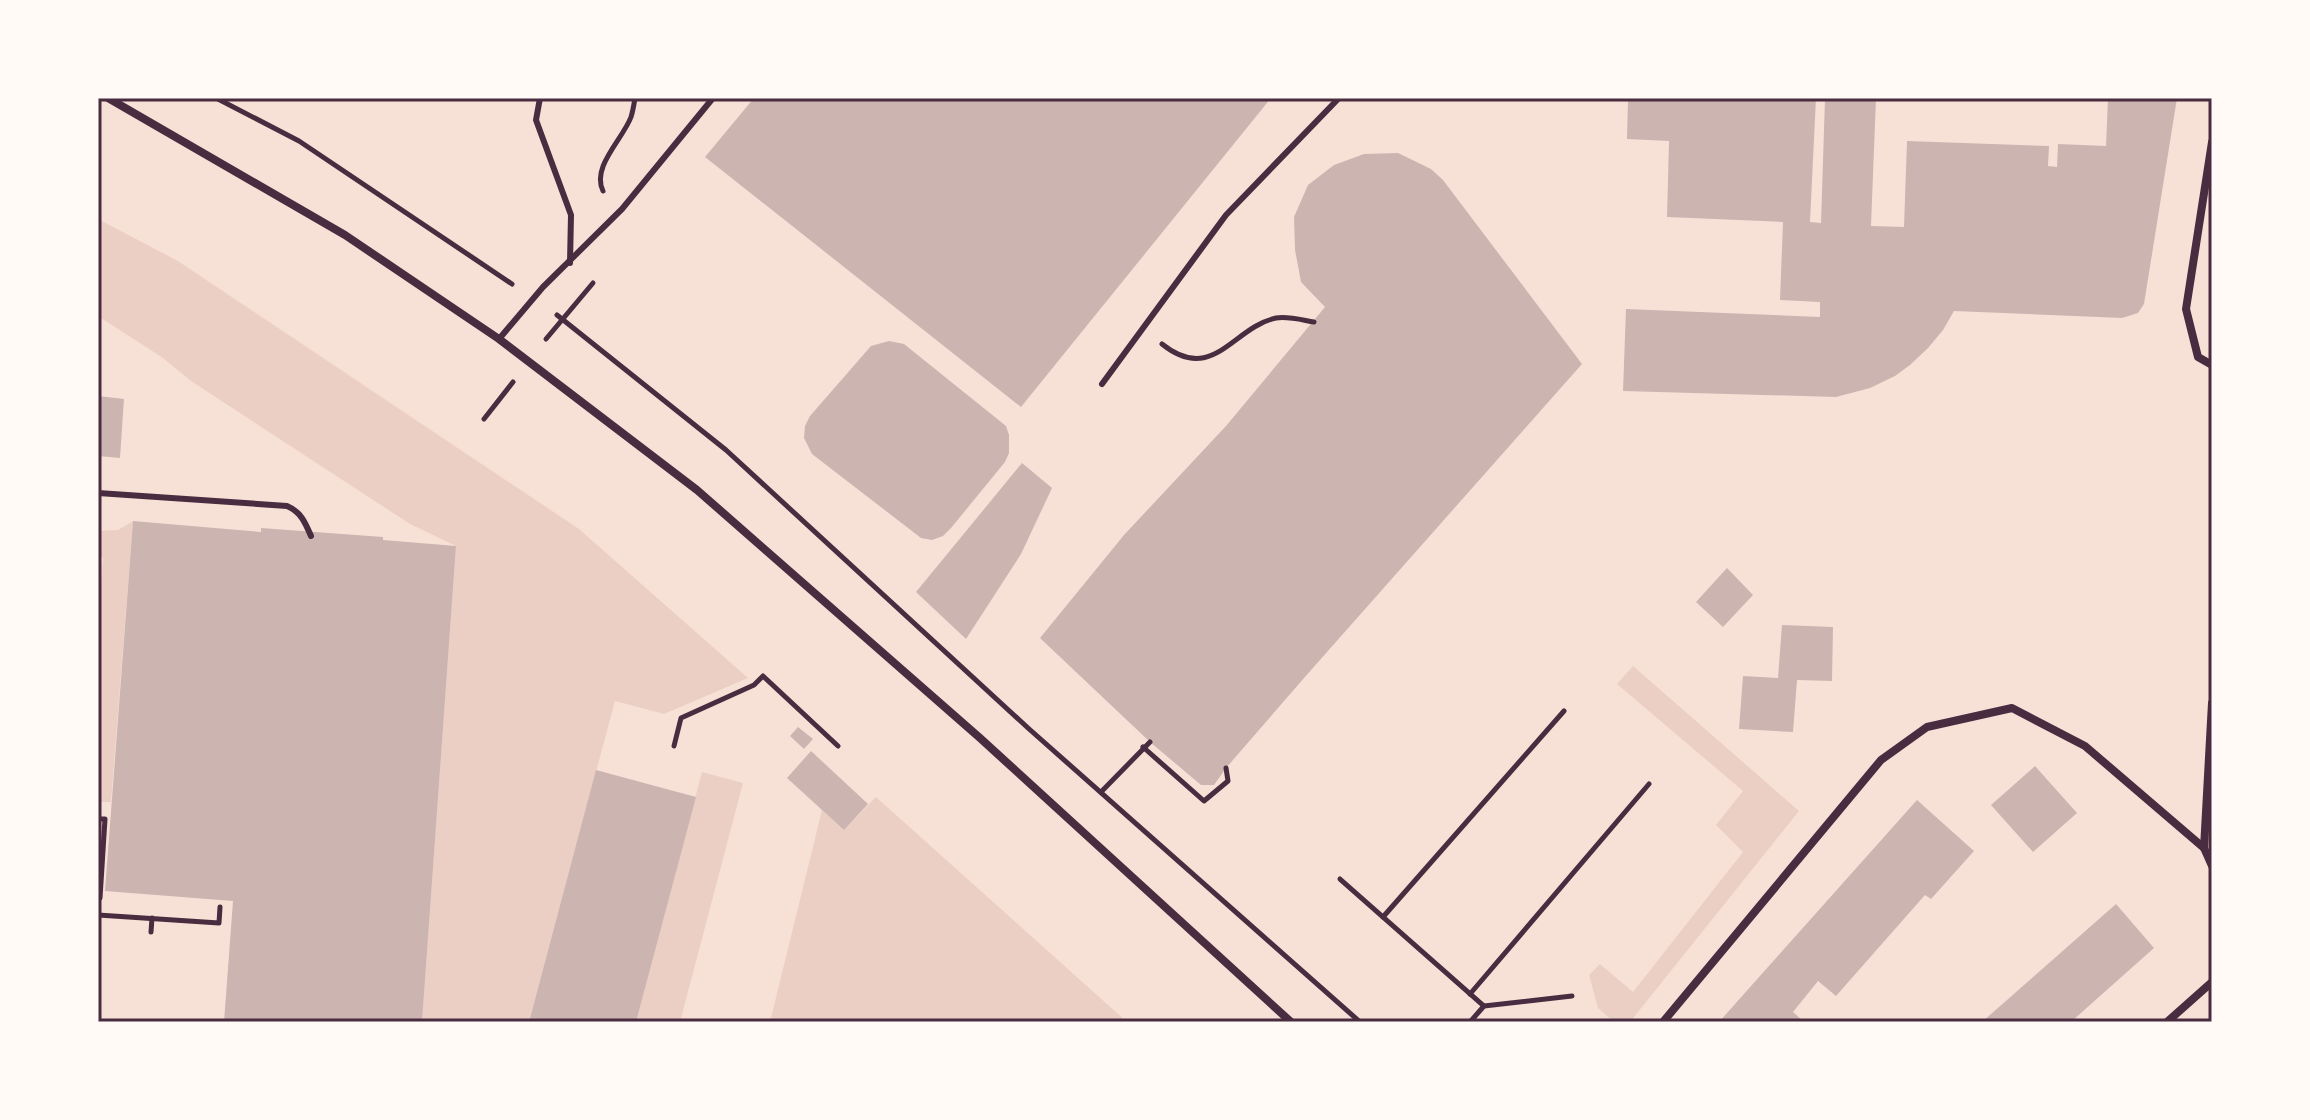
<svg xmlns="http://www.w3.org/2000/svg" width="2310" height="1120" font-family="'Exo 2',sans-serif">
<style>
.green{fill:#ebcfc5}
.building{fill:#ccb4b1}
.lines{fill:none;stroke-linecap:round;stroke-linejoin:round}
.path{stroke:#4a2c40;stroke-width:5}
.service{stroke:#4a2c40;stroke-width:6}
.minor{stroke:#4a2c40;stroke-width:8}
.neatline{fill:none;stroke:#4a2c40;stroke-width:3}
</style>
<rect width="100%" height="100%" fill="#f7e1d7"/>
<!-- green -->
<g class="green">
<path d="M 98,219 L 178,261 L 579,529 L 748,678 L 664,714 L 615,701 L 529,1022 L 422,1022 L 456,546 L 410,524 L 191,381 L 163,358 L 98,316 Z"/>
<path d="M 133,521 L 111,802 L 98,802 L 98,631 L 103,558 L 98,557 L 98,531 L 118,530 Z"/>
<path d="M 1633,666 L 1799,811 L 1630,1022 L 1614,1022 L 1598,1008 L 1589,975 L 1600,964 L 1633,992 L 1743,852 L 1716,825 L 1743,791 L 1617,684 Z"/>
<path d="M 702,772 L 743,783 L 680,1022 L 636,1022 Z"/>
<path d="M 876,797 L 1127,1022 L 770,1022 L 822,810 L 844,830 Z"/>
</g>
<!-- building -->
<g class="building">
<path d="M 754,98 L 1271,98 L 1021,407 L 705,157 Z"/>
<path d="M 1628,98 L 1816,98 L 1810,222 L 1821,223 L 1825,98 L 1876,98 L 1871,226 L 1904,227 L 1907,141 L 2049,146 L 2048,166 L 2057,167 L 2058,144 L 2106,146 L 2108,98 L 2177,98 L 2144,304 L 2138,313 L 2122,318 L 1954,311 L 1943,330 L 1928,348 L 1910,365 L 1895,376 L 1870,388 L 1836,397 L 1623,391 L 1626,309 L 1820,317 L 1820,302 L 1780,300 L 1783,222 L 1667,217 L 1669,141 L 1627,139 Z"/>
<path d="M 1398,153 L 1431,169 L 1443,180 L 1582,364 L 1304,678 L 1226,768 L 1214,785 L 1201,785 L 1150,742 L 1040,638 L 1124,535 L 1226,426 L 1325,307 L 1301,282 L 1295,250 L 1294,217 L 1308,185 L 1334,165 L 1364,154 Z"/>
<path d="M 889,341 L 904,344 L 1006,426 L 1009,435 L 1009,453 L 1005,462 L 951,528 L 943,536 L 932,540 L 921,538 L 812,454 L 804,438 L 805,426 L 810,416 L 871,346 Z"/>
<path d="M 98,396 L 124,399 L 120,458 L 98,456 Z"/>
<path d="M 1022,463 L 1052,488 L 1021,554 L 966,639 L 916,592 Z"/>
<path d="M 133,521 L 261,532 L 261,528 L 383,537 L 383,540 L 456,546 L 422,1022 L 224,1022 L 233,901 L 105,891 Z"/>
<path d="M 1727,568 L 1753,595 L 1723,627 L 1696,602 Z"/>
<path d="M 1782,625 L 1833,627 L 1832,681 L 1797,680 L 1793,732 L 1739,729 L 1743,676 L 1778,678 Z"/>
<path d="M 798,727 L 813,739 L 804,749 L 790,736 Z"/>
<path d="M 811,751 L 868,804 L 844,830 L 787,778 Z"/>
<path d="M 2035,766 L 2077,813 L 2033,852 L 1991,805 Z"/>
<path d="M 596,770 L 696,797 L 636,1022 L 529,1022 Z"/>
<path d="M 1917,800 L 1974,851 L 1931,899 L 1925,895 L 1836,996 L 1818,981 L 1793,1012 L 1804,1022 L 1719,1022 Z"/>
<path d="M 2116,904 L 2154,948 L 2072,1021 L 1982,1022 Z"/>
</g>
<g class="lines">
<!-- path -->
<g class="path">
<path d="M 216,98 L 299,141 L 512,284"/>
<path d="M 603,191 C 591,167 623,139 631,117 C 633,111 634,104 635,98"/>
<path d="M 557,315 L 726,450 L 1028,728 L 1360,1022"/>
<path d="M 546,339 L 593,283"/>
<path d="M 1162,344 C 1213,385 1233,327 1276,318 C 1288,316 1302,320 1314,322"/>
<path d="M 484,419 L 513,382"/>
<path d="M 674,746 L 681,718 L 754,685 L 763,676 L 838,746"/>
<path d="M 1143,747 L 1204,801 L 1228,781 L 1226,768"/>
<path d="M 1101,792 L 1150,742"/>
<path d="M 98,819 L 105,819 L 100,898 L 98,898"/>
<path d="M 1340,879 L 1484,1006"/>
<path d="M 98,915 L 219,923 L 220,907"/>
<path d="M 1383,917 L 1564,711"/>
<path d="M 151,932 L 152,918"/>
<path d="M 1470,994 L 1649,784"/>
<path d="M 1470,1022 L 1484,1006 L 1572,996"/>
</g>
<!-- service -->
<g class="service">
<path d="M 540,98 L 536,120 L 571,215 L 570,263"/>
<path d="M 499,339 L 543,287 L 622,209 L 713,98"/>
<path d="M 1102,384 L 1226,215 L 1339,98"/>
<path d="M 98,493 L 287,506 C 301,512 305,522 311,536"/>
</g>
<!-- minor -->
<g class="minor">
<path d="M 108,98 L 345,235 L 499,339 L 697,490 L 980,738 L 1291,1022"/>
<path d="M 2212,142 L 2186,309 L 2198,357 L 2212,365"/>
<path d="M 2212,703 L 2204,848 L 2212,866"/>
<path d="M 1663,1022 L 1881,760 L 1927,727 L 2012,708 L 2085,746 L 2204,848"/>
<path d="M 2167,1022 L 2212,982"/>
</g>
</g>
<!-- border -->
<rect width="2310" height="1120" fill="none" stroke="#fffaf5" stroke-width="200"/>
<rect x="100" y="100" width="2110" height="920" class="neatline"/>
</svg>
